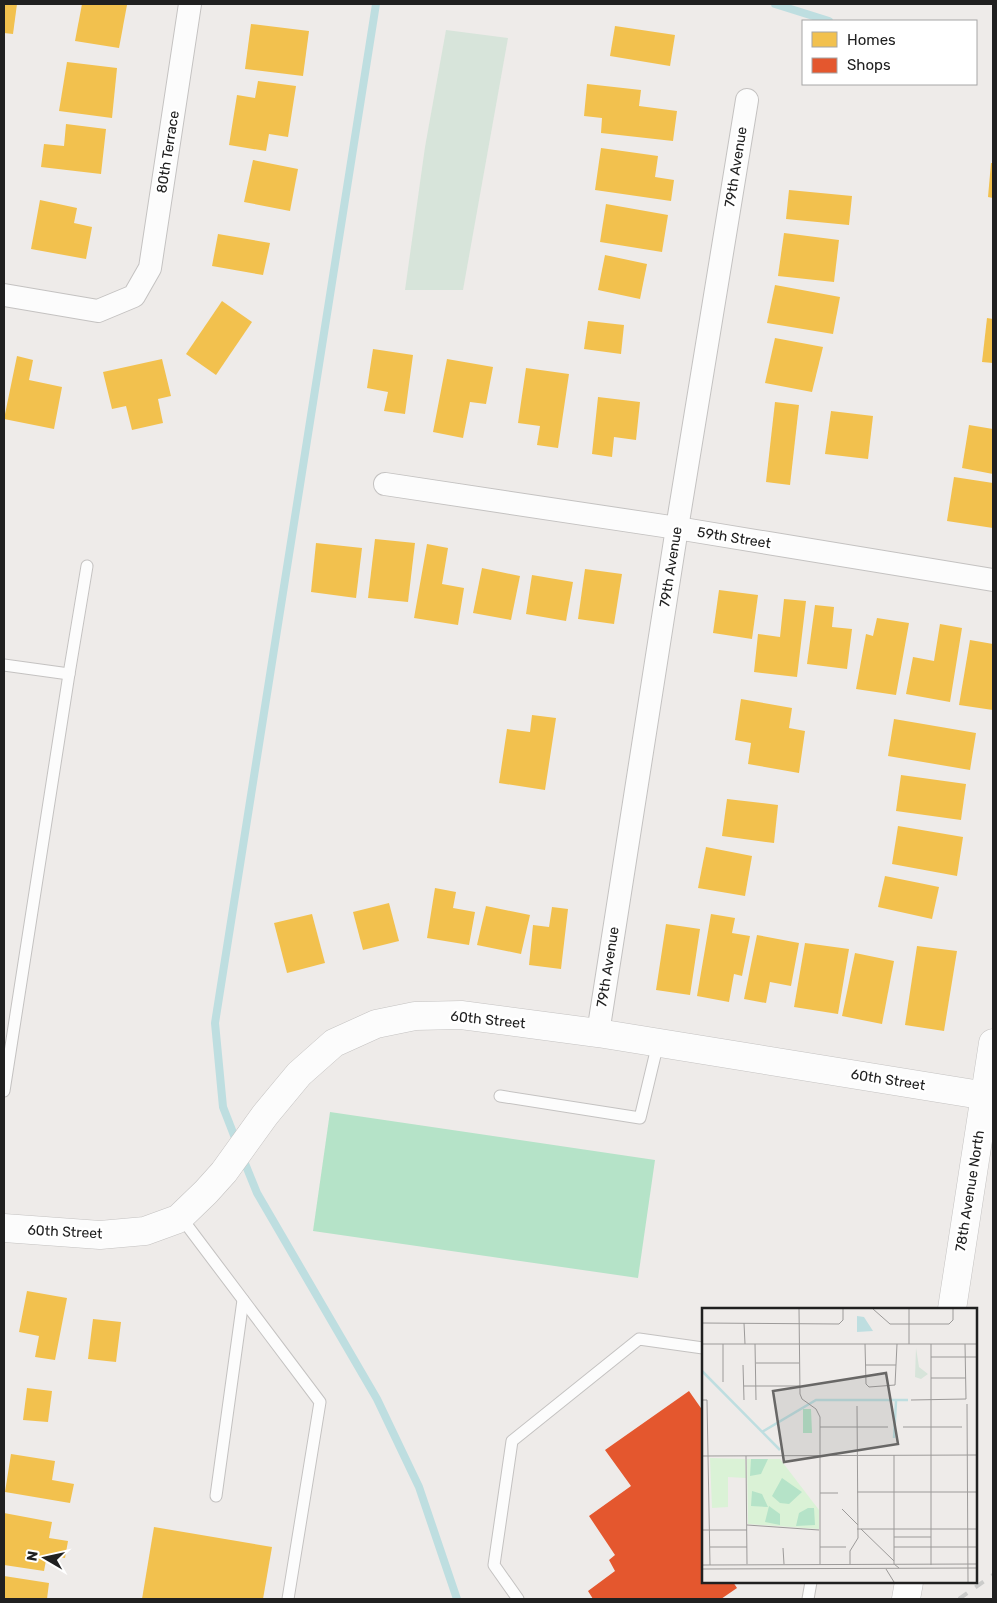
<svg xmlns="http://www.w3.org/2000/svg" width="997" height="1603" font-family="Rubik,sans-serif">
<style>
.wetland{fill:#d7e4da}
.pitch{fill:#b5e3c8}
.homes{fill:#f2c14e}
.shops{fill:#e4572e}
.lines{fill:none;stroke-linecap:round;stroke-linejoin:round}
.stream{stroke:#bedee0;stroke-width:8}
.service-casing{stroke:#c4c2c1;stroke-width:13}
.minor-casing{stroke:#c4c2c1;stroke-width:24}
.tertiary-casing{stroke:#c4c2c1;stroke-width:29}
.service{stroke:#fcfcfc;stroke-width:11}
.minor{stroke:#fcfcfc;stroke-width:22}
.tertiary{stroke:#fcfcfc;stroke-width:28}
.rail{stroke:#cbcbca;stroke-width:4;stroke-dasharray:10 10;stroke-linecap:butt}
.labels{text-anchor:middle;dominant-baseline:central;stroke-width:5;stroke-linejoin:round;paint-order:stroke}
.street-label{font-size:14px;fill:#202020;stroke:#fff}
.inset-river{fill:none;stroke:#bedee0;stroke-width:2.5}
.inset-road{fill:none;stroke:#9c9a99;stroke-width:1}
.view{fill:#686766;fill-opacity:0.15;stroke:#686766;stroke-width:2.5}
.inset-edge{fill:none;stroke:#202020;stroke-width:2.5}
</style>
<rect width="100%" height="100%" fill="#eeebe9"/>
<!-- wetland -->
<path class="wetland" d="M 446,30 L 508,38 L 463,290 L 405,290 L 425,147 Z"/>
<!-- pitch -->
<path class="pitch" d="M 330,1112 L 655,1160 L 638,1278 L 313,1231 Z"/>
<!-- homes -->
<g class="homes">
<path d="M 4,4 L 17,4 L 13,34 L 4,33 Z"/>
<path d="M 82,4 L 127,5 L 119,48 L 75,41 Z"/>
<path d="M 251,24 L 309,31 L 303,76 L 245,69 Z"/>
<path d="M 615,26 L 675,35 L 670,66 L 610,56 Z"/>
<path d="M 67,62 L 117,68 L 112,118 L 59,111 Z"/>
<path d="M 258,81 L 296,86 L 288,137 L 269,134 L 266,151 L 229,145 L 237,95 L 255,98 Z"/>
<path d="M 587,84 L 641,90 L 639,106 L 677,111 L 673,141 L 601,133 L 602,118 L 584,116 Z"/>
<path d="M 66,124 L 106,129 L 101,174 L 41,167 L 44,144 L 64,146 Z"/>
<path d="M 601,148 L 658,156 L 655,177 L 674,180 L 671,201 L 595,190 Z"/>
<path d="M 253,160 L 298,169 L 290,211 L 244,202 Z"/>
<path d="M 991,163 L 993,163 L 993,198 L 988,197 Z"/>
<path d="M 789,190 L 852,196 L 849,225 L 786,219 Z"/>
<path d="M 40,200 L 77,208 L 74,223 L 92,227 L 86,259 L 31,249 Z"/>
<path d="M 606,204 L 668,215 L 662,252 L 600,242 Z"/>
<path d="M 784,233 L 839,240 L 834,282 L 778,276 Z"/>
<path d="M 218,234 L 270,243 L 263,275 L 212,266 Z"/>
<path d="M 605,255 L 647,264 L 640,299 L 598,290 Z"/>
<path d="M 775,285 L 840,297 L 833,334 L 767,323 Z"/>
<path d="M 222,301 L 252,322 L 216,375 L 186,354 Z"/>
<path d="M 987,318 L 993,319 L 993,363 L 982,362 Z"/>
<path d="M 588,321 L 624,325 L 621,354 L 584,349 Z"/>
<path d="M 775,338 L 823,347 L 812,392 L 765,383 Z"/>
<path d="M 373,349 L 413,355 L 405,414 L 384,411 L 388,392 L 367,388 Z"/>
<path d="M 17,356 L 33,360 L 29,380 L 62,387 L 54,429 L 4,419 Z"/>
<path d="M 162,359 L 171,396 L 158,399 L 163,423 L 132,430 L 126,406 L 112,409 L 103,372 Z"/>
<path d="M 447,359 L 493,367 L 486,404 L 470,402 L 463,438 L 433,432 Z"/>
<path d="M 526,368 L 569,374 L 558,448 L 537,445 L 540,426 L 518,423 Z"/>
<path d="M 598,397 L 640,402 L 636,440 L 614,437 L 612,457 L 592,454 Z"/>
<path d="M 775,402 L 799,405 L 790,485 L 766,482 Z"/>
<path d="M 831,411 L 873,416 L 868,459 L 825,454 Z"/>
<path d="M 969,425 L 993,429 L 993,474 L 962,468 Z"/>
<path d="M 954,477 L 993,483 L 993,528 L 947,521 Z"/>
<path d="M 375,539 L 415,543 L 408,602 L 368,598 Z"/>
<path d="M 316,543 L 362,548 L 356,598 L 311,592 Z"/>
<path d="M 427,544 L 448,548 L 442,584 L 464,588 L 458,625 L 414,618 Z"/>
<path d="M 482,568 L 520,576 L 511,620 L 473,613 Z"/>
<path d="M 585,569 L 622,574 L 614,624 L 578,619 Z"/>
<path d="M 532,575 L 573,582 L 566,621 L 526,614 Z"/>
<path d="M 719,590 L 758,595 L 752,639 L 713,633 Z"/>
<path d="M 784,599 L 806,601 L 797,677 L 754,672 L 758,634 L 780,637 Z"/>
<path d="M 815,605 L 834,607 L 832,627 L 852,629 L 847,669 L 807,664 Z"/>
<path d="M 877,618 L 909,623 L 896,695 L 856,689 L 866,634 L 873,636 Z"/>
<path d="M 940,624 L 962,628 L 950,702 L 906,694 L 913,657 L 934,661 Z"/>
<path d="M 970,640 L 993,644 L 993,710 L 959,705 Z"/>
<path d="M 741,699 L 792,708 L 789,728 L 805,731 L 799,773 L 748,764 L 751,743 L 735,740 Z"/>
<path d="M 532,715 L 556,718 L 545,790 L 499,783 L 507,729 L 530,732 Z"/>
<path d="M 894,719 L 976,733 L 970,770 L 888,756 Z"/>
<path d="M 901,775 L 966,784 L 961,820 L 896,811 Z"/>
<path d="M 727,799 L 778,805 L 774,843 L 722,836 Z"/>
<path d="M 898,826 L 963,837 L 957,876 L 892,864 Z"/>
<path d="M 706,847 L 752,856 L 745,896 L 698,888 Z"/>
<path d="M 885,876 L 939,887 L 932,919 L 878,907 Z"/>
<path d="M 435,888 L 456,892 L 453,908 L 475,912 L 469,945 L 427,938 Z"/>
<path d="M 389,903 L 399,941 L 363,950 L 353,912 Z"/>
<path d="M 486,906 L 530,915 L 521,954 L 477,945 Z"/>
<path d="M 552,907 L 568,909 L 561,969 L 529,965 L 533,925 L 549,927 Z"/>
<path d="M 312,914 L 325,963 L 287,973 L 274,923 Z"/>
<path d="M 711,914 L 735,918 L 732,933 L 750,936 L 742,976 L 734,974 L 729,1002 L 697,996 Z"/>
<path d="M 666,924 L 700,929 L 690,995 L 656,990 Z"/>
<path d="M 757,935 L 799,943 L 791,986 L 770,982 L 766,1003 L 744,999 Z"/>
<path d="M 805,943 L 849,949 L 838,1014 L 794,1007 Z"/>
<path d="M 917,946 L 957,951 L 944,1031 L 905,1025 Z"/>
<path d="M 855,953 L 894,961 L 882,1024 L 842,1016 Z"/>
<path d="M 27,1291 L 67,1298 L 55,1360 L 35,1357 L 39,1336 L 19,1332 Z"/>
<path d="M 93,1319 L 121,1322 L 116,1362 L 88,1359 Z"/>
<path d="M 27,1388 L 52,1391 L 48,1422 L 23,1420 Z"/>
<path d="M 11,1454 L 55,1461 L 52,1480 L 74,1484 L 70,1503 L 5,1492 Z"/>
<path d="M 4,1513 L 52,1522 L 49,1538 L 68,1541 L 65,1558 L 47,1555 L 44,1571 L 4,1565 Z"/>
<path d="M 154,1527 L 272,1547 L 263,1599 L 142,1599 Z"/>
<path d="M 4,1576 L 49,1583 L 47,1599 L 4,1599 Z"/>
</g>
<!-- shops -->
<path class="shops" d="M 689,1391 L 703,1411 L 703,1582 L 733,1582 L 737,1588 L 721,1599 L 593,1599 L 588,1591 L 615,1571 L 609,1560 L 615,1555 L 589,1516 L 631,1486 L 605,1450 Z"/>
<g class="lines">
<!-- stream -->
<g class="stream">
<path d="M 775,4 L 829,21"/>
<path d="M 237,1143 L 223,1107 L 215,1023 L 376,4"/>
<path d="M 242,1156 L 257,1193 L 377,1399 L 419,1487 L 457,1599"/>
</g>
<!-- service casing -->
<g class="service-casing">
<g id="service">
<path d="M 4,665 L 69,674 L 4,1091"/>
<path d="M 69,674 L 87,566"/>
<path d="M 500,1096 L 640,1118 L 658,1043"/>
<path d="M 180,1216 L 320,1402 L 288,1599"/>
<path d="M 216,1496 L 243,1300"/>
<path d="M 518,1599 L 494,1565 L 512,1441 L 639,1339 L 703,1348"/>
<path d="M 808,1599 L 811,1582"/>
</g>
</g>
<!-- minor casing -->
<g class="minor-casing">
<g id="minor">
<path d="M 4,295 L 98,311 L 134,296 L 150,268 L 190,4"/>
<path d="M 385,484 L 677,528 L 993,580"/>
<path d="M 598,1033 L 677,528 L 747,100"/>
</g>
</g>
<!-- tertiary casing -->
<g class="tertiary-casing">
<g id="tertiary">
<path d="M 4,1228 L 100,1235 L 145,1231 L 178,1219 L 206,1192 L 224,1172 L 265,1115 L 299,1074 L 334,1043 L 376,1024 L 415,1016 L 461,1015 L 598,1033 L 993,1097"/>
<path d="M 952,1309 L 993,1043"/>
<path d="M 906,1599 L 909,1582"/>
</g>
</g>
<!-- service -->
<use href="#service" class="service"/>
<!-- minor -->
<use href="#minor" class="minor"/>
<!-- tertiary -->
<use href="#tertiary" class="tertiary"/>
<!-- rail -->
<path class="rail" d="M 959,1599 L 993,1575"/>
</g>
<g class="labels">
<!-- street labels -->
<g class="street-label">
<text transform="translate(168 152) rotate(-81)">80th Terrace</text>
<text transform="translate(736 167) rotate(-81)">79th Avenue</text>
<text transform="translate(734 538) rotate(9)">59th Street</text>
<text transform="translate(671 567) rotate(-81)">79th Avenue</text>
<text transform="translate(608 967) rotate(-81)">79th Avenue</text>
<text transform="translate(488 1020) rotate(6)">60th Street</text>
<text transform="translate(888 1080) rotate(9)">60th Street</text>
<text transform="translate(970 1191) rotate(-81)">78th Avenue North</text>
<text transform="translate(65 1232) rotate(3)">60th Street</text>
</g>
</g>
<!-- overview -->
<g transform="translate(702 1308)">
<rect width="275" height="275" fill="#eeebe9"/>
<path d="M 214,40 L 217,59 L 226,66 L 219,71 L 213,69 Z" fill="#d7e4da"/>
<path d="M 8,150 L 43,151 L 44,170 L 26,169 L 26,199 L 10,200 ZM 45,151 L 78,151 L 117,202 L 117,221 L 46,216 Z" fill="#daf2d6"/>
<path d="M 101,101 L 109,101 L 110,125 L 101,125 ZM 66,151 L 59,166 L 48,168 L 49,151 ZM 80,170 L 100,184 L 87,196 L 78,195 L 70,188 ZM 50,183 L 60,186 L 66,199 L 49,198 ZM 67,198 L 78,206 L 78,217 L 63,214 ZM 106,200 L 112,200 L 113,217 L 94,218 L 97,205 Z" fill="#b5e3c8"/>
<path d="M 155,8 L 162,9 L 171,23 L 155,24 Z" fill="#bedee0"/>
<path class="inset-river" d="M 0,63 L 78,142M 60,124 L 114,92 L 206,92M 192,130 L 194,93"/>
<path class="inset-road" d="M 97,1 L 98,86 L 100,91 L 114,101 L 118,109 L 118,256M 171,1 L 188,16 L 247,16 L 251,12 L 251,1M 0,15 L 137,16 L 141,12 L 141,1M 42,15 L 43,36M 0,36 L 275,36M 21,36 L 21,74M 53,36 L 54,92M 163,36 L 164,76 L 167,79 L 193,77 L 195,36M 207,36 L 207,1M 229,36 L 229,257M 229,49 L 275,49M 54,55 L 97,55M 41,57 L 42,92M 164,57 L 194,57M 229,70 L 264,70M 42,78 L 98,78M 0,92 L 5,92 L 8,257M 209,92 L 264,91 L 263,36M 265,96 L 266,274M 118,119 L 186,119M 201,119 L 260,119M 192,147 L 192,256 L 197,260M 0,148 L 275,147M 44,148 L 45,256M 155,184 L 275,184M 118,185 L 136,185M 140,201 L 156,217M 45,217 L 117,222M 155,221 L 275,221M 159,221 L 192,253M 0,222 L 45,222M 192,229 L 229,229M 8,239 L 45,239M 118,239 L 144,239M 192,239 L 275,239M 81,240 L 82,256M 148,256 L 148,243 L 156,230 L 155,98M 0,257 L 275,256M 0,261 L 275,260M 184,261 L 192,274"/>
<path class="view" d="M 184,65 L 196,136 L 82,154 L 71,83 Z"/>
<rect width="275" height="275" class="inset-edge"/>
</g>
<!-- border -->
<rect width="997" height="1603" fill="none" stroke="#202020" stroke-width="10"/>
<!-- legend -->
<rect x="802" y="20" width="175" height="65" fill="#ffffff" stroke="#a6a6a6"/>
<rect x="812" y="32" width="25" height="15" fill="#f2c14e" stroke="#a6a6a6"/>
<text x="847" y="45" font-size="15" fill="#202020">Homes</text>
<rect x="812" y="58" width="25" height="15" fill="#e4572e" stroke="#a6a6a6"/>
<text x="847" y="70" font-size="15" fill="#202020">Shops</text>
<!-- north arrow -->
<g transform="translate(45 1558) rotate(279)" stroke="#ffffff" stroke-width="4" paint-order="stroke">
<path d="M0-4L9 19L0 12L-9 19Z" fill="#202020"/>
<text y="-8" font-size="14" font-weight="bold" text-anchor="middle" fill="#202020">N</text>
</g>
</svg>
